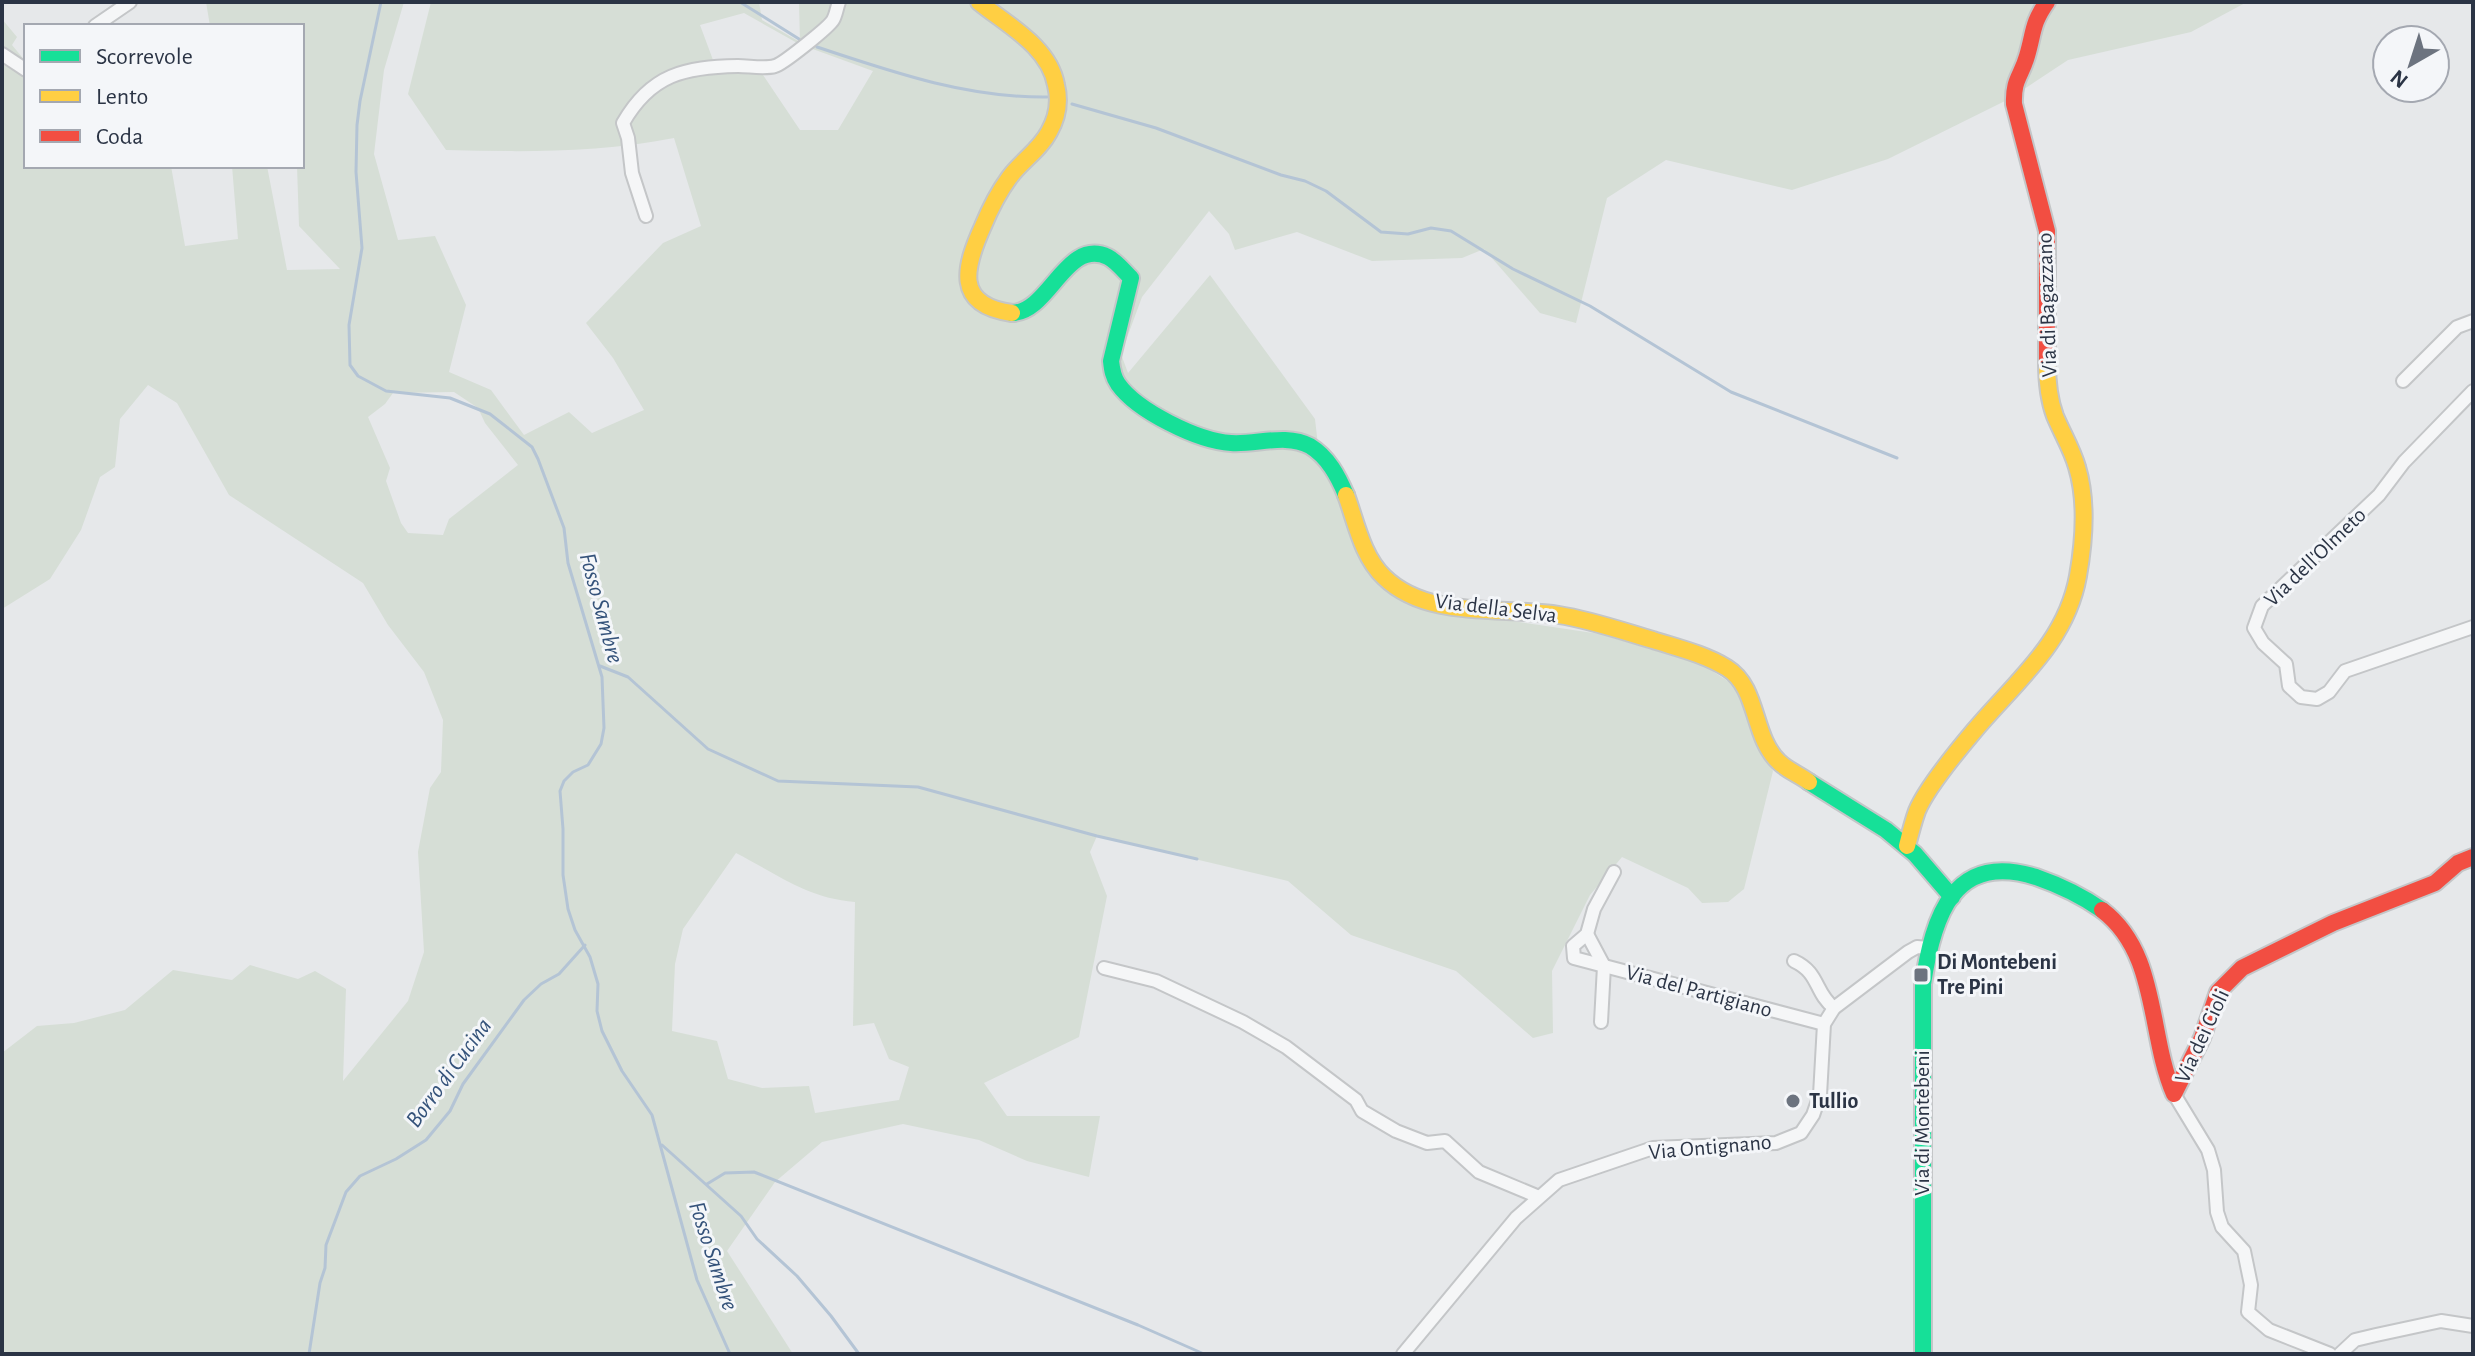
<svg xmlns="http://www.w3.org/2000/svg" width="2475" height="1356" font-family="'Alegreya Sans',sans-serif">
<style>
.green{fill:#d6ded6;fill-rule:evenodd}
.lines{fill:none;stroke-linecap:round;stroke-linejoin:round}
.stream{stroke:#b4c4d5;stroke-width:3}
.street-casing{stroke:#c4c6c8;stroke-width:16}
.fast-casing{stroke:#c4c6c8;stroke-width:20}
.slow-casing{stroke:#c4c6c8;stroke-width:20}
.jam-casing{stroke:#c4c6c8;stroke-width:20}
.street{stroke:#f5f6f7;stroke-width:12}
.fast{stroke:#16e098;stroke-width:16}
.slow{stroke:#ffcf43;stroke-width:16}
.jam{stroke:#f24e42;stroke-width:16}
.poi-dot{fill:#6c737f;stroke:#f4f6f9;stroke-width:3}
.labels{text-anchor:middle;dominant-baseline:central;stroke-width:6;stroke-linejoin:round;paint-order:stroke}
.street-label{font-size:22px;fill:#2b3445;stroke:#f4f6f9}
.poi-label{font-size:22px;font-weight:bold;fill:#2b3445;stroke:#f4f6f9;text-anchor:start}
.water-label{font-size:24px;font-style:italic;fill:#34527a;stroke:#f4f6f9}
</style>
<rect width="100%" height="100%" fill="#e6e8ea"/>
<!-- green -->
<path class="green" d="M 206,2 L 404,2 L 384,70 L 374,154 L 398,240 L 435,236 L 466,305 L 449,372 L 491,390 L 524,435 L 569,412 L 592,433 L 644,410 L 613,358 L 586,323 L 663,243 L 701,226 L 674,138 C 598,153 523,152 446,150 L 408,94 L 431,2 L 759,2 L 762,20 L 800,42 L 799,2 L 2247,2 L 2191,32 L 2068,60 L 2009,99 L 1888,159 L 1792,190 L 1666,160 L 1607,198 L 1576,323 L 1540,313 L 1484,249 L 1462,258 L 1372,261 L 1297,232 L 1235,250 L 1229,234 L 1209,211 L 1142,297 L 1121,354 L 1128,373 L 1210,275 L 1315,419 L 1320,463 L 1376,577 L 1419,607 L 1600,634 L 1703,665 L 1740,689 L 1749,721 L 1773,771 L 1744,889 L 1728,902 L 1702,903 L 1688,888 L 1622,857 L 1590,895 L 1552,971 L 1553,1033 L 1533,1038 L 1456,971 L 1351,935 L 1288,881 L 1097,836 L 1090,852 L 1107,896 L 1079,1037 L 984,1083 L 1007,1116 L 1100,1116 L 1089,1177 L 1027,1161 L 979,1140 L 903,1124 L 822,1142 L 775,1182 L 727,1251 L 793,1354 L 2,1354 L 2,1053 L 37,1026 L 74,1023 L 125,1010 L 173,970 L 232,980 L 250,965 L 298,979 L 315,971 L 346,989 L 343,1081 L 408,1001 L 424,952 L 418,852 L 430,788 L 441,772 L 443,720 L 424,672 L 388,625 L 363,583 L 229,495 L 177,403 L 148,385 L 120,419 L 115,467 L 100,477 L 81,530 L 50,579 L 2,609 L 2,19 L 17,37 L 12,45 L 26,62 L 26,166 L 171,166 L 185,246 L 238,239 L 232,166 L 267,166 L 287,270 L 340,269 L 299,226 L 297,166 L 302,166 L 302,26 L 210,26 ZM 744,13 L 799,44 L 873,71 L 838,130 L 800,130 L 759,69 L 716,68 L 700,25 ZM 454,392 L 478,408 L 485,423 L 518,465 L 449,519 L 443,535 L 408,533 L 401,523 L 386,481 L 390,468 L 368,417 L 385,404 L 393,393 ZM 736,853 C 777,874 807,898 855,902 L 853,1026 L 874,1023 L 889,1059 L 909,1067 L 899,1100 L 815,1113 L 809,1086 L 762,1088 L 728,1079 L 717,1041 L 672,1031 L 675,964 L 683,929 Z"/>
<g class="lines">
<!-- stream -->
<g class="stream">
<path d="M 381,2 L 360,101 L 357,125 L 356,172 L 362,248 L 349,325 L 350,365 L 358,376 L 386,391 L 450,398 L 490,414 L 532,447 L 538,459 L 564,528 L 568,563 L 602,677 L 604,728 L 601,744 L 588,765 L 573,772 L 564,781 L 560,791 L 563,829 L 563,875 L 568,909 L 575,930 L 590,957 L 598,984 L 597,1011 L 602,1031 L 622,1071 L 652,1115 L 697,1280 L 730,1354"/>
<path d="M 740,2 L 799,39"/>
<path d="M 817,47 C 892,72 967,98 1047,97"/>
<path d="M 1072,104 L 1156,128 L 1281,175 L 1305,181 L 1326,191 L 1381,232 L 1408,234 L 1431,228 L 1451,231 L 1513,269 L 1590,306 L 1731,392 L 1897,458"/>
<path d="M 600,666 L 628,677 L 708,749 L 778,781 L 918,787 L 1097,836 L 1197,859"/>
<path d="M 662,1145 L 741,1216 L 757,1239 L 797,1276 L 831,1316 L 859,1354"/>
<path d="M 707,1184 L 725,1173 L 754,1172 L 1138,1325 L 1204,1354"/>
<path d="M 309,1354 L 320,1283 L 325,1268 L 326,1245 L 346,1192 L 360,1176 L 396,1159 L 426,1140 L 450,1111 L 463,1084 L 524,1000 L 541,984 L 559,974 L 585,945"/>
</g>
<!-- street casing -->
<g class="street-casing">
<g id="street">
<path d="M 95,26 L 130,2"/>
<path d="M 2,54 L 26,70"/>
<path d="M 646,216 L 632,173 L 628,138 L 623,123 C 651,74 685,67 738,66 C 749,66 765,69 775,66 C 783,64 829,27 833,20 C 836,15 837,7 839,2"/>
<path d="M 2403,381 L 2457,327 L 2473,321"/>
<path d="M 2473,391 L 2404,462 L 2379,495 L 2262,606 L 2254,628 L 2263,643 L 2286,664 L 2289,686 L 2301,697 L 2317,699 L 2329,692 L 2345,671 L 2473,627"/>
<path d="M 1614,872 L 1594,909 L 1587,934 L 1573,946 L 1574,958 L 1824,1024"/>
<path d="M 1587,934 L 1604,966 L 1601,1022"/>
<path d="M 1794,961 C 1820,973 1814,992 1834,1008"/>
<path d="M 1104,968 L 1156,981 L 1243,1022 L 1286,1047 L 1356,1100 L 1362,1111 L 1396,1131 L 1427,1143 L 1445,1141 L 1479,1172 L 1539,1197"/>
<path d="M 2174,1094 L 2208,1150 L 2214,1170 L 2217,1212 L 2222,1227 L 2244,1251 L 2251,1285 L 2248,1312 L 2269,1330 L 2330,1354"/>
<path d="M 1403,1354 L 1516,1218 L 1559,1180 L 1653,1148 L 1776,1143 L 1801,1133 L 1813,1115 L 1820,1095 L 1824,1024 L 1834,1008 L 1908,952 L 1917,947 L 1929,948"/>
<path d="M 2340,1354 L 2355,1340 L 2376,1335 L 2441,1321 L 2473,1326"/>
</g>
</g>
<!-- fast casing -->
<g class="fast-casing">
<g id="fast">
<path d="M 1012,313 C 1050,312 1066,237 1108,257 C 1116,261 1124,271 1131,278 L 1111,361 C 1112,370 1113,377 1118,384 C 1137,411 1198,441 1231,443 C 1256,445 1286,433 1310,446 C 1328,457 1338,476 1346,495"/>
<path d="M 1809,782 L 1886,830 L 1915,854 L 1952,897"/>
<path d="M 1923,1354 L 1923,984 C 1933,917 1953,851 2036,877 C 2059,885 2082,896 2102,910"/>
</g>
</g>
<!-- slow casing -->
<g class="slow-casing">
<g id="slow">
<path d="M 979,2 C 1007,25 1049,46 1056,85 C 1060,101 1057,118 1049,132 C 1039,151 1021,161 1009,178 C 998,193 990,209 983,226 C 965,266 953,305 1012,313"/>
<path d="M 1346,495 C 1356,522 1362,556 1384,577 C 1428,620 1503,606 1559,615 C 1591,620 1622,631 1653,640 C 1678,648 1704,654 1727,668 C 1759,688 1752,737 1779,762 C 1787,770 1800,775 1809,782"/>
<path d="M 1907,846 C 1910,834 1913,822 1917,811 C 1926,789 1958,750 1974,731 C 2015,682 2066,643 2078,576 C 2084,542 2087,500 2077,467 C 2072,449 2062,433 2055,416 C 2049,400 2047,378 2047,362"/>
</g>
</g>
<!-- jam casing -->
<g class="jam-casing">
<g id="jam">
<path d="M 2047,2 C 2032,23 2034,32 2027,56 C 2021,77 2013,79 2014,104 L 2047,231 L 2047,362"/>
<path d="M 2102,910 C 2159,953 2148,1035 2174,1094 L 2202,1038 L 2218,992 L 2242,968 L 2333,923 L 2435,883 L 2458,863 L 2473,857"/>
</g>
</g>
<!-- street -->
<use href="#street" class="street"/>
<!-- fast -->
<use href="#fast" class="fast"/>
<!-- slow -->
<use href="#slow" class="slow"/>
<!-- jam -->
<use href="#jam" class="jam"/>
</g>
<!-- markers -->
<g class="poi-dot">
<rect x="1913" y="967" width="16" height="16" rx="4"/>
<circle cx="1793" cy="1101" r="8"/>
</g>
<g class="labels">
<!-- street labels -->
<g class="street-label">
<text transform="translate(2047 305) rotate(-92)">Via di Bagazzano</text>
<text transform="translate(2315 557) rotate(-44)">Via dell'Olmeto</text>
<text transform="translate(1496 608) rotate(7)">Via della Selva</text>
<text transform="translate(1699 991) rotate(15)">Via del Partigiano</text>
<text transform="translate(2202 1036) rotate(-65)">Via dei Cioli</text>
<text transform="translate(1922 1123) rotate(-90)">Via di Montebeni</text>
<text transform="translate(1710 1147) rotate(-5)">Via Ontignano</text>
</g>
<!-- poi labels -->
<g class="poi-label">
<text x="1937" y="962">Di Montebeni<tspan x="1937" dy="25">Tre Pini</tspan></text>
<text x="1809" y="1101">Tullio</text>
</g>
<!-- water labels -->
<g class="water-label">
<text transform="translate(601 608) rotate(75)">Fosso Sambre</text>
<text transform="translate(449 1073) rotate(-54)">Borro di Cucina</text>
<text transform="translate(713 1256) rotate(72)">Fosso Sambre</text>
</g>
</g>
<!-- border -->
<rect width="2475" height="1356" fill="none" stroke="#2b3445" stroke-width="8"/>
<!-- legend -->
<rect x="24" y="24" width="280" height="144" fill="#f4f6f9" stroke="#a4a8b1" stroke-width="2"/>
<rect x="40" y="50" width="40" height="12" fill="#16e098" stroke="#a4a8b1" stroke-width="2"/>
<text x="96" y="64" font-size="24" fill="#2b3445">Scorrevole</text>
<rect x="40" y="90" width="40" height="12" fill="#ffcf43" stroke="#a4a8b1" stroke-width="2"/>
<text x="96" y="104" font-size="24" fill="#2b3445">Lento</text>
<rect x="40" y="130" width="40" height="12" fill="#f24e42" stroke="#a4a8b1" stroke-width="2"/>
<text x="96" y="144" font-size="24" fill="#2b3445">Coda</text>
<!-- north arrow -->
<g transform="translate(2411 64) rotate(219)"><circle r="38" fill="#f4f6f9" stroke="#a4a8b1" stroke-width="2"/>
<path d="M0-6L14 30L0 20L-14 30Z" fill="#6c737f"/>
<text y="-12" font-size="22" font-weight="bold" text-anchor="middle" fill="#2b3445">N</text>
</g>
</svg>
